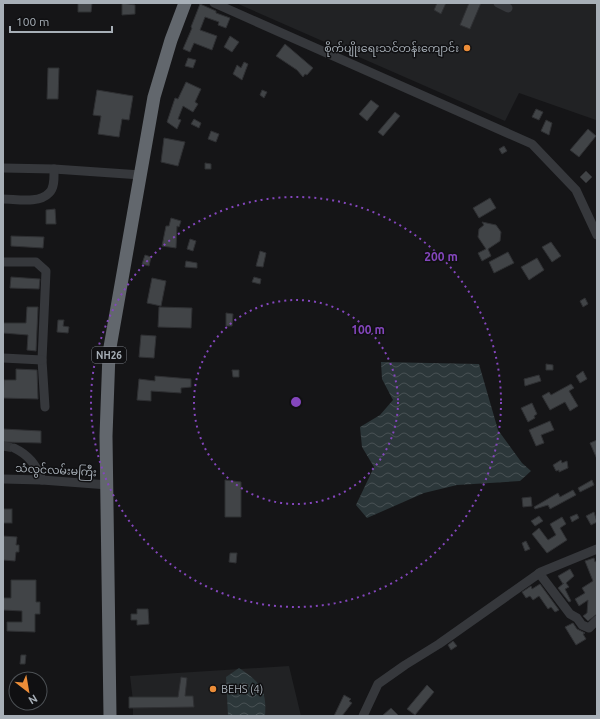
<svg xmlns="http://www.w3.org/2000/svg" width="600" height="719" font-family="Ubuntu,'Noto Sans Myanmar',sans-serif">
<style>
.built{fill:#212224}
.water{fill:url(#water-waves)}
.building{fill:#414447;stroke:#2f3033}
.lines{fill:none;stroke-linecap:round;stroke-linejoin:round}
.minor-tunnel{stroke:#323437;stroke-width:9;stroke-dasharray:9 4.5;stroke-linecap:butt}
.minor{stroke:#36383c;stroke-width:9}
.highway{stroke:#62676d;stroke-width:13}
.ring{fill:none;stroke:#8446bd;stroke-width:2;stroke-dasharray:2 4}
.poi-dot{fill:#ec8d38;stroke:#101012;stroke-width:1.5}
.labels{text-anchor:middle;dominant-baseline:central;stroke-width:3;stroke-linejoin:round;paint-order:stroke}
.shield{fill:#101012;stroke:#7a7f86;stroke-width:1}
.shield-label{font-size:10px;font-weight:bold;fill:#a7afb7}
.poi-label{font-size:11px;fill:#a7afb7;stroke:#101012;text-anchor:end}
.street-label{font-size:11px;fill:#a7afb7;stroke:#101012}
.centre{fill:#8446bd;stroke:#101012;stroke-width:2}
.ring-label{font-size:12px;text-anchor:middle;font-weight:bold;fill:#8446bd;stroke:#101012;stroke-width:3;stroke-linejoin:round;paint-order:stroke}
</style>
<defs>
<pattern id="water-waves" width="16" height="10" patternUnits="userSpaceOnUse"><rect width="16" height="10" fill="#2c373a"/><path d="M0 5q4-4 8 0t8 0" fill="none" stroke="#485154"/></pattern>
</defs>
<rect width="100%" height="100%" fill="#151517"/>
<!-- built -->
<g class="built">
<path d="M 236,3 L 597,3 L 597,117 L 596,120 L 519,93 L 505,121 Z"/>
<path d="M 289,666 L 301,716 L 133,716 L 133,701 L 130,676 Z"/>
</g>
<!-- water -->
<g class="water">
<path d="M 381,362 L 479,364 L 498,430 L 522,463 L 531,471 L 520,481 L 457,485 L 424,493 L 367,518 L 356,505 L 374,467 L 362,447 L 360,427 L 380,415 L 393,400 L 382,379 Z"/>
<path d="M 239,668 C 260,682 267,689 265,716 L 228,716 L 226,677 Z"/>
</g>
<!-- building -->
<g class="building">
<path d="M 78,3 L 92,3 L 91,12 L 78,12 Z"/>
<path d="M 122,3 L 135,5 L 135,14 L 122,15 Z"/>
<path d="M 437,3 L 446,3 L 441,14 L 434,10 Z"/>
<path d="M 469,3 L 481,3 L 470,29 L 460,25 Z"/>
<path d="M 200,4 L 216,11 L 216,13 L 230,18 L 226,28 L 218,25 L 219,22 L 205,17 L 200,30 L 217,36 L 212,50 L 194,43 L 190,52 L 183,49 L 192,28 L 191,27 Z"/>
<path d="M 230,36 L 239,42 L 232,52 L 224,47 Z"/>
<path d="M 285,44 L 313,68 L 307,75 L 305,74 L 303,77 L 297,70 L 276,56 Z"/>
<path d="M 188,58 L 196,60 L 193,68 L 185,66 Z"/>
<path d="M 244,62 L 248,64 L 242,80 L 233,74 L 237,65 L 241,68 Z"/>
<path d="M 48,68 L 59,68 L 58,99 L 47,99 Z"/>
<path d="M 186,82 L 201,89 L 195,102 L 198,104 L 193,112 L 183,106 L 178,119 L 181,120 L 177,129 L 167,122 L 175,98 L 178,99 Z"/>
<path d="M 97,90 L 133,96 L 129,120 L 122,119 L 119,137 L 98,134 L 101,116 L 93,115 Z"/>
<path d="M 262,90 L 267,92 L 264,98 L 260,95 Z"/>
<path d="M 371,100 L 379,106 L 367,121 L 359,114 Z"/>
<path d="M 536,109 L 543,112 L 539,120 L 532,117 Z"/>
<path d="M 395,112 L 400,116 L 383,136 L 378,132 Z"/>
<path d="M 194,119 L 201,123 L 199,128 L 191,124 Z"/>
<path d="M 546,120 L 552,123 L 549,135 L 541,131 Z"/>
<path d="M 588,129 L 596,136 L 579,157 L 570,150 Z"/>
<path d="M 211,131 L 219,134 L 216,142 L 208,139 Z"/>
<path d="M 164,138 L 185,142 L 178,166 L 161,162 Z"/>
<path d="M 504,146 L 507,151 L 502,154 L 499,149 Z"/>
<path d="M 205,163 L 211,164 L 211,169 L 205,169 Z"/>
<path d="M 586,171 L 592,177 L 586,183 L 580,177 Z"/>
<path d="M 490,198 L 496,208 L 479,218 L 473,208 Z"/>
<path d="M 55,209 L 56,224 L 46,224 L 46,210 Z"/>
<path d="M 171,218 L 181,221 L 179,227 L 177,226 L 176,248 L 162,246 L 166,226 L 169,226 Z"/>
<path d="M 482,222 L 496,225 L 501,232 L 500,241 L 488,249 L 491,256 L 482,261 L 478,253 L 486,249 L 478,237 L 479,229 L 484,225 Z"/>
<path d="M 11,236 L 44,237 L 43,248 L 11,246 Z"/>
<path d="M 190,239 L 196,241 L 193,251 L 187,249 Z"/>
<path d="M 551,242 L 561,256 L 552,262 L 542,247 Z"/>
<path d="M 260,251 L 266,253 L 263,267 L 256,266 Z"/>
<path d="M 508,252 L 514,263 L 494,273 L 489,262 Z"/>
<path d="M 145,255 L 151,257 L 149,266 L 142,264 Z"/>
<path d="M 537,258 L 544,270 L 529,280 L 521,267 Z"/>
<path d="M 186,261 L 197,263 L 197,268 L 185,267 Z"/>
<path d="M 11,277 L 40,279 L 39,289 L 10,288 Z"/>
<path d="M 254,277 L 261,279 L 260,284 L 252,282 Z"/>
<path d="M 152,278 L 166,281 L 161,306 L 147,303 Z"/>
<path d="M 585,298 L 588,304 L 583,307 L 580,301 Z"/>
<path d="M 27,307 L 38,307 L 36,351 L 27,350 L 28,335 L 3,333 L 3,323 L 26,323 Z"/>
<path d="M 159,307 L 192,308 L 191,328 L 158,327 Z"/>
<path d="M 226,313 L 233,314 L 232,326 L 226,326 Z"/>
<path d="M 58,320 L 64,320 L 63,326 L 69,327 L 68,333 L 57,332 Z"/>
<path d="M 141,335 L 156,336 L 154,358 L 139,357 Z"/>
<path d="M 546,364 L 553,365 L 553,370 L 546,370 Z"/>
<path d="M 16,369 L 37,370 L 38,399 L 3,398 L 4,380 L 16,380 Z"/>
<path d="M 232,370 L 239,370 L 239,377 L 233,377 Z"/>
<path d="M 583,371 L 587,379 L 580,383 L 576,376 Z"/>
<path d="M 539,375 L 541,381 L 525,386 L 524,379 Z"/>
<path d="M 155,376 L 191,379 L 191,387 L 181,388 L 181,393 L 151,391 L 151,401 L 137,400 L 139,379 L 155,381 Z"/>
<path d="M 571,384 L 574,388 L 569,391 L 578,406 L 570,411 L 565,402 L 550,410 L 542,396 L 549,392 L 551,395 Z"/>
<path d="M 532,403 L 537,414 L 534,416 L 535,418 L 528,422 L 521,408 Z"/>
<path d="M 550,421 L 554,430 L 541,435 L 544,443 L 536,446 L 529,430 Z"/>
<path d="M 3,429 L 41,431 L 41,443 L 3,442 Z"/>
<path d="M 597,440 L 597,459 L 590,443 Z"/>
<path d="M 561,460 L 562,463 L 567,461 L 568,468 L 559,472 L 559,470 L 556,471 L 553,465 Z"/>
<path d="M 225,480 L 241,482 L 241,517 L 225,517 Z"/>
<path d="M 592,480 L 594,485 L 580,492 L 578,488 Z"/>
<path d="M 573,490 L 576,495 L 550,509 L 548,505 L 535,509 L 534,507 L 558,493 L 560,497 Z"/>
<path d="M 531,497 L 532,506 L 523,507 L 522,498 Z"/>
<rect x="3" y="509" width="9" height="14"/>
<path d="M 594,512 L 597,522 L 591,525 L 586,516 Z"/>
<path d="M 577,514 L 579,518 L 572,522 L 570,517 Z"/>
<path d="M 539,516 L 543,521 L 535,526 L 531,521 Z"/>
<path d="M 562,517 L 566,524 L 560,528 L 567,540 L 547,553 L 532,534 L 539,528 L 548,540 L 556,535 L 550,524 Z"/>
<path d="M 3,536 L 17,537 L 16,545 L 19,545 L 19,552 L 16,552 L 15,561 L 3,560 Z"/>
<path d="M 526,541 L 530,549 L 525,551 L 522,543 Z"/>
<path d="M 230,553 L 237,553 L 236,563 L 229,562 Z"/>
<path d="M 594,558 L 595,562 L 597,561 L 597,614 L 588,621 L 583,616 L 587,613 L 588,600 L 579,606 L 575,599 L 585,593 L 582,588 L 593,581 L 585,561 Z"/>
<path d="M 570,569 L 574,576 L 566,583 L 569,587 L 565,589 L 571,601 L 569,602 L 558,588 L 564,583 L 563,584 L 558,576 Z"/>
<path d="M 11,580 L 36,580 L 36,602 L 40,602 L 40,614 L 35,614 L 35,632 L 7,631 L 7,622 L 22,622 L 22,611 L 3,610 L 3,598 L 11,598 Z"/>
<path d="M 540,584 L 559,610 L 555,612 L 551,607 L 548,609 L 539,596 L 533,600 L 530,596 L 526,598 L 522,592 L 531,586 L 532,589 Z"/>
<path d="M 137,609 L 148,609 L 149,624 L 137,625 L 137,620 L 131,620 L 131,614 L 137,614 Z"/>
<path d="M 573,623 L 577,629 L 585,633 L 583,634 L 586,639 L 576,645 L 565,627 Z"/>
<path d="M 453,641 L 457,646 L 451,650 L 448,645 Z"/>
<path d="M 21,655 L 26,655 L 25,664 L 20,664 Z"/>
<path d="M 181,677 L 187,678 L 185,696 L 193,696 L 194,707 L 129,708 L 129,697 L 178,697 Z"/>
<path d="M 427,685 L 434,692 L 415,715 L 407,709 Z"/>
<path d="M 344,695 L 351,699 L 349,701 L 352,703 L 342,716 L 334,716 Z"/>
<path d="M 391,708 L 399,716 L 382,716 Z"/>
</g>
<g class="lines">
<!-- minor-tunnel -->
<path class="minor-tunnel" d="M 3,446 L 14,448"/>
<!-- minor -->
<g class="minor">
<path d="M 214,3 L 532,144 L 576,190 L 597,235"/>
<path d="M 498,3 L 508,8"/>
<path d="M 3,168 L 54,169 L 141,175"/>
<path d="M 3,199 C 16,199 39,204 49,193 C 55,188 54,176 54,169"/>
<path d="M 3,262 L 36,262 L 46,271 L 42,360 L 45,407"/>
<path d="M 3,358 L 42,360"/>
<path d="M 14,448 C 29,455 36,465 42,480"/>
<path d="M 3,479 L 42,480 L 108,485"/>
<path d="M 539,573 L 570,614 L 577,618 L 582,625 L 589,628 L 597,620"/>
<path d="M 363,716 L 378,684 L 405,665 L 439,644 L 541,572 L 597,549"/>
</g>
<!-- highway -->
<path class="highway" d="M 110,716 L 106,436 L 109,353 L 154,97 L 171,40 L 185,3"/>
</g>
<!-- distance rings -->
<g class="ring">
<circle cx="296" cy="402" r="102"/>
<circle cx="296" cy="402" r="205"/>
</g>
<!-- markers -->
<g class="poi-dot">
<circle cx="467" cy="48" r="4"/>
<circle cx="213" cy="689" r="4"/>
</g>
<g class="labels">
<!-- shield labels -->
<rect class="shield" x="92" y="347" width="34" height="16" rx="3"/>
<g class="shield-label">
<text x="109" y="355">NH26</text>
</g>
<!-- poi labels -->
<g class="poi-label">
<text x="459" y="48">စိုက်ပျိုးရေးသင်တန်းကျောင်း</text>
<text x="221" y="689" text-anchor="start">BEHS (4)</text>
</g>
<!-- street labels -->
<g class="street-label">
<text transform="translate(56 470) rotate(3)">သံလွင်လမ်းမကြီး</text>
</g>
</g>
<circle cx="296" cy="402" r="6" class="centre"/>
<g class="ring-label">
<text x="441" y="261">200 m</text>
<text x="368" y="334">100 m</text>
</g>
<!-- border -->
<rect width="600" height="719" fill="none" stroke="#a7afb7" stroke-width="8"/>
<!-- north arrow -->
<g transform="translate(28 691) rotate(149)"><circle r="19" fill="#101012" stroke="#4c5054"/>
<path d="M0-3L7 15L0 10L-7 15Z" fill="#ec8d38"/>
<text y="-6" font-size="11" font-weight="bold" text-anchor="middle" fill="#a7afb7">N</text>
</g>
<!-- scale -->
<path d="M10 26v6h102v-6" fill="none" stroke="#a7afb7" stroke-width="2"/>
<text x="16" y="26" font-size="12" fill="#a7afb7" stroke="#101012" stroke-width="3" paint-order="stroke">100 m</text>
</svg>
